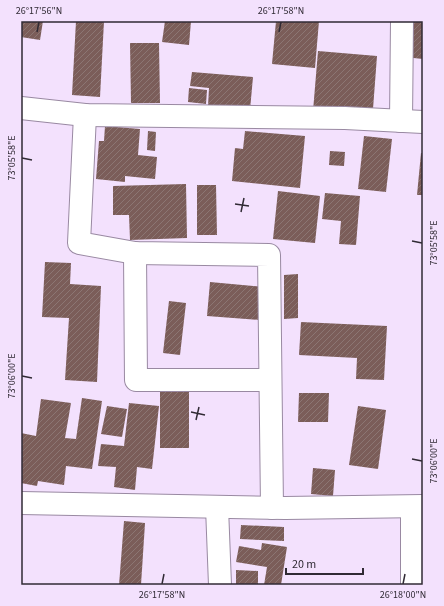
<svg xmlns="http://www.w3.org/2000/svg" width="444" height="606" font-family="'Source Sans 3',sans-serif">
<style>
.building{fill:url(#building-hatch)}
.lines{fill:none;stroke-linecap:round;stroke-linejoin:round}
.street-casing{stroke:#9989a2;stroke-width:24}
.street{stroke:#fff;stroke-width:22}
.ticks{fill:none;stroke:#302a34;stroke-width:1.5}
.neatline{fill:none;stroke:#302a34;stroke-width:1.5}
.ticks-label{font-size:10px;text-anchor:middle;fill:#302a34}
</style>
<defs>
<pattern id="building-hatch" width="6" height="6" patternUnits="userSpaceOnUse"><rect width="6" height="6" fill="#7b5d59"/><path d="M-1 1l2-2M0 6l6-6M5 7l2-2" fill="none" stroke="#8c7673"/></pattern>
</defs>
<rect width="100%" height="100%" fill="#f3e1fd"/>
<!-- building -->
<g class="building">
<path d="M 21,21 L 43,21 L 40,40 L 21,37 Z"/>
<path d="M 76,21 L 104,21 L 100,97 L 72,95 Z"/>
<path d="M 165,21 L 191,21 L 189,45 L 162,42 Z"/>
<path d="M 276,21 L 319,21 L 315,68 L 272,64 Z"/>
<path d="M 407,21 L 423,21 L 423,59 L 404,57 Z"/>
<path d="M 130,43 L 159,43 L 160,103 L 131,103 Z"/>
<path d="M 318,51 L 377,56 L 373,109 L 346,107 L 346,114 L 313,111 Z"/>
<path d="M 192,72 L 253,77 L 250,110 L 208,106 L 209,88 L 190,86 Z"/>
<path d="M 189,88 L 207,90 L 206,104 L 188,102 Z"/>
<path d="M 105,126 L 140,129 L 138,155 L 157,157 L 155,179 L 125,176 L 125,182 L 96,179 L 99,141 L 104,141 Z"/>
<path d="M 148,131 L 156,132 L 155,151 L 147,150 Z"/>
<path d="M 245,131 L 305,136 L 300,188 L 232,181 L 235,148 L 243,149 Z"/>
<path d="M 364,136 L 392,139 L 386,192 L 358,189 Z"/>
<path d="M 330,151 L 345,152 L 344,166 L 329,165 Z"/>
<path d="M 421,153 L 423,154 L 423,195 L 417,195 Z"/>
<path d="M 186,184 L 187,238 L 130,240 L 129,215 L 113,215 L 113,186 Z"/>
<path d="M 197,185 L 216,185 L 217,235 L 197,235 Z"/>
<path d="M 278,191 L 320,196 L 315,243 L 273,239 Z"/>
<path d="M 325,193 L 360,196 L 356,245 L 339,244 L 341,221 L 322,219 Z"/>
<path d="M 45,262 L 71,263 L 70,284 L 101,286 L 97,382 L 65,380 L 69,318 L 42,317 Z"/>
<path d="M 298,274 L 298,318 L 284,319 L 284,275 Z"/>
<path d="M 210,282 L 264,287 L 261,320 L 207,316 Z"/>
<path d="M 169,301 L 186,303 L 180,355 L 163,353 Z"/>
<path d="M 301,322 L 387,326 L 384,380 L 356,379 L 357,358 L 299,355 Z"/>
<rect x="160" y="387" width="29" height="61"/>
<path d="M 299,393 L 329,393 L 328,422 L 298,422 Z"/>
<path d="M 82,398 L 102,401 L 92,469 L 66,466 L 64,485 L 38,481 L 37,486 L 21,483 L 21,433 L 36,436 L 41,399 L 71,403 L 65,438 L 76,439 Z"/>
<path d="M 129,403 L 159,406 L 152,469 L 137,467 L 135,490 L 114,487 L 116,467 L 98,466 L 101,444 L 124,446 Z"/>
<path d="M 107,406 L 127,409 L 122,437 L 101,434 Z"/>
<path d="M 358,406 L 386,410 L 378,469 L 349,465 Z"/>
<path d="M 313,468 L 335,470 L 333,496 L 311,494 Z"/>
<path d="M 124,521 L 145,523 L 141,585 L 119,585 Z"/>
<path d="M 241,525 L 284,527 L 284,541 L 240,539 Z"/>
<path d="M 262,543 L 287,547 L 281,585 L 264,585 L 267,567 L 236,562 L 239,546 L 261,550 Z"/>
<path d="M 236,570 L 258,571 L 258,585 L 236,585 Z"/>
</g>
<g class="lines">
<!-- street casing -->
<g class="street-casing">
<g id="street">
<path d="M 21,108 L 85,115 L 345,118 L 423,122"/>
<path d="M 85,115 L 79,243 L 135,253 L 269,255 L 272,508"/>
<path d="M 401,121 L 402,21"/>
<path d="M 135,253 L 136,380 L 270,380"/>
<path d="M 21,503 L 285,508 L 423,506"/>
<path d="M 217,507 L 220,585"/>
<path d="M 412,585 L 412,507"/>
</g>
</g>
<!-- street -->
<use href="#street" class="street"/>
</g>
<!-- ticks -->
<path class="ticks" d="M 37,32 L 39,22M 279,32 L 281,22M 22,158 L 32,160M 235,204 L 249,206M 241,212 L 244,198M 412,241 L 422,243M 22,376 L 32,378M 191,412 L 205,415M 196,420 L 199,407M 412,459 L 422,461M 162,584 L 164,574M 403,584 L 405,574"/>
<!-- border -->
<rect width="444" height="606" fill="none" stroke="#f3e1fd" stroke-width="44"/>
<!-- scale -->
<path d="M286 568v6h77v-6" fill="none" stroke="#302a34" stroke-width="2"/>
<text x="292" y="568" font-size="12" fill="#302a34" stroke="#f3e1fd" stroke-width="3" paint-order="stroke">20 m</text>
<rect x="22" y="22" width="400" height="562" class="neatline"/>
<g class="ticks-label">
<text x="39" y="14">26°17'56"N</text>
<text x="281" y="14">26°17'58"N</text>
<text transform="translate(11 158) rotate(-90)" y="4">73°05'58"E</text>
<text transform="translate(433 243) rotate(-90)" y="4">73°05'58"E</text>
<text transform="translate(11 376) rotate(-90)" y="4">73°06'00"E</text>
<text transform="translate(433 461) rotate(-90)" y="4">73°06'00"E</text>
<text x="162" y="598">26°17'58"N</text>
<text x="403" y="598">26°18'00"N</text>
</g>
</svg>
